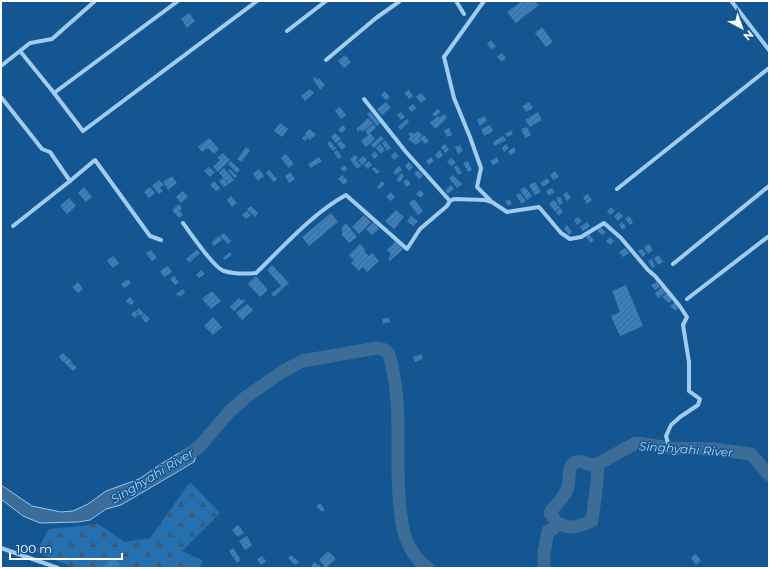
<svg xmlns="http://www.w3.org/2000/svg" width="770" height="569" font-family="Montserrat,sans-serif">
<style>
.forest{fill:url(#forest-firs)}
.water{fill:#3c6c98;stroke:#92c9f5}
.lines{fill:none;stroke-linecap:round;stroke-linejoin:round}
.river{stroke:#3c6c98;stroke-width:13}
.building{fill:url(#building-hatch)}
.minor{stroke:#a0ccf2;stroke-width:4}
.labels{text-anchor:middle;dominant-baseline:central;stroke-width:3;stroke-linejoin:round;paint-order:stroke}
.water-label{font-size:12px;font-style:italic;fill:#acd6f9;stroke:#135692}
</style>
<defs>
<pattern id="forest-firs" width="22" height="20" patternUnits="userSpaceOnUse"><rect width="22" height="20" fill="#2570b1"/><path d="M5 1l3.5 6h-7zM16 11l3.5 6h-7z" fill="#3c5a74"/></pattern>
<pattern id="building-hatch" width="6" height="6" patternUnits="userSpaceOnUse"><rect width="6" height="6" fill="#3c7fba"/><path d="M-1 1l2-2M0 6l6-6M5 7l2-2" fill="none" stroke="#436888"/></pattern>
</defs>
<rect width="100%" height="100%" fill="#135692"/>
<!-- forest -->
<path class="forest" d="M 190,482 L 220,513 L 182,551 L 202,560 L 202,568 L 75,568 L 36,552 L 49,529 L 98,524 L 125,542 L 150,538 Z"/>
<!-- water -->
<path class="water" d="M 199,447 L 194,462 L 121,505 L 106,509 L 90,520 L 78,522 L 40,523 L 23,516 L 1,499 L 1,485 L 32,506 L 61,512 L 73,511 L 88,504 L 106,491 L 139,479 L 161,464 L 187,448 Z"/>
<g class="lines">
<!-- river -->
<g class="river">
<path d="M 184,457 L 199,447 L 230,411 L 246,397 L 282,372 L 302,361 L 377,348 C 382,349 385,349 388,353 C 392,360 392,369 394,377 C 401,416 396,457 399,497 C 400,510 401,524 405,536 C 410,550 416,559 428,568"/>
<path d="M 557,523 L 550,513 C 555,504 565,498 568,487 C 570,479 567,465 576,462 C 581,460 584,463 588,464 C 591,465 595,464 598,464"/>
<path d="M 544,568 L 544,553 L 548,531 L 553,529 L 557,523 C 573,530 577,527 592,521 L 597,482 L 598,464 L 636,443 L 671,448 L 714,449 L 751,454 L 769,475"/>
</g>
</g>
<!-- building -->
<g class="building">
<path d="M 522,1 L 535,1 L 539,5 L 516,23 L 507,12 Z"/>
<path d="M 189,13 L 195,21 L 187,28 L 181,19 Z"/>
<path d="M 542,27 L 553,42 L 546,47 L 535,33 Z"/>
<path d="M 491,40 L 496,46 L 492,50 L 487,44 Z"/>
<path d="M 502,53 L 506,58 L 502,62 L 497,57 Z"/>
<path d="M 345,55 L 351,62 L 344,68 L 338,61 Z"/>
<path d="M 315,77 L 317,80 L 319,78 L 325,85 L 320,90 L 313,79 Z"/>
<path d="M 310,89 L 314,93 L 305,101 L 301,96 Z"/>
<path d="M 409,90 L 413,96 L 409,99 L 404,93 Z"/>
<path d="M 385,91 L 390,97 L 386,100 L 381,95 Z"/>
<path d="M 421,93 L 426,99 L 421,103 L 416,97 Z"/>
<path d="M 386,102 L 391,108 L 382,115 L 377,109 Z"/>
<path d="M 529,102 L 533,108 L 526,112 L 522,106 Z"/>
<path d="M 413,104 L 416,108 L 412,112 L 408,108 Z"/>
<path d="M 340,107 L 346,115 L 341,119 L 335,111 Z"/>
<path d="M 438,109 L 441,112 L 435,117 L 432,114 Z"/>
<path d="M 370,112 L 380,123 L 377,126 L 367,114 Z"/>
<path d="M 401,112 L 405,117 L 401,120 L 397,115 Z"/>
<path d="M 538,112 L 542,120 L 530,127 L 525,120 Z"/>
<path d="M 444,114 L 447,118 L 436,129 L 430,123 L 438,116 L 439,118 Z"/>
<path d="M 484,116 L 487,121 L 480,126 L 477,120 Z"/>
<path d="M 368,118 L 373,123 L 362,132 L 360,129 L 358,132 L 356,129 Z"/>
<path d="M 407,119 L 409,122 L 400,130 L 398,127 Z"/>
<path d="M 280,123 L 288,129 L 282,137 L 274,131 Z"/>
<path d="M 373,124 L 376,127 L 370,133 L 375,139 L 366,147 L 361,141 L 368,135 L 365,131 Z"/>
<path d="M 343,125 L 346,129 L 342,133 L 338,130 Z"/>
<path d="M 490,125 L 493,131 L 484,136 L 481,129 Z"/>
<path d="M 527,127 L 531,135 L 525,138 L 521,129 Z"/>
<path d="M 449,128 L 452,135 L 447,137 L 444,130 Z"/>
<path d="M 310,129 L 316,135 L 310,140 L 308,138 L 305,141 L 302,138 L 306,135 L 305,133 Z"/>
<path d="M 511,130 L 513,134 L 507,137 L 505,134 Z"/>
<path d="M 418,131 L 422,135 L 419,138 L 421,141 L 416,145 L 408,139 L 411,137 L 408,134 L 412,132 L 414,134 Z"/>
<path d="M 335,133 L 341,139 L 336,143 L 331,137 Z"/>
<path d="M 424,135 L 429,141 L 425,144 L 420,138 Z"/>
<path d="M 381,136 L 384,139 L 374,148 L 371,145 Z"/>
<path d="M 503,136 L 506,140 L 495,146 L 493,142 Z"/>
<path d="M 209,138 L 219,149 L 214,154 L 208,148 L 202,152 L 198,147 Z"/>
<path d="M 385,140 L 391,148 L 387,151 L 382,143 Z"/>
<path d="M 330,141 L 336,148 L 333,151 L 327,144 Z"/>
<path d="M 341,141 L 346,146 L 342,150 L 337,144 Z"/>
<path d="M 380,144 L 385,150 L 381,154 L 376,148 Z"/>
<path d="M 445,144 L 449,150 L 445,153 L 441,147 Z"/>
<path d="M 506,144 L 509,148 L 504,152 L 502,148 Z"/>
<path d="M 460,145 L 463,151 L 458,154 L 455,147 Z"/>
<path d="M 246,147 L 250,150 L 242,162 L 237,159 Z"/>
<path d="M 514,147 L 516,152 L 510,155 L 508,151 Z"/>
<path d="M 337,150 L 342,157 L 338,159 L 334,152 Z"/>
<path d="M 440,150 L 443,155 L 438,159 L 435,155 Z"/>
<path d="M 375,151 L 378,156 L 374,159 L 371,155 Z"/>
<path d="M 395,152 L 399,156 L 394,160 L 391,156 Z"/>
<path d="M 223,153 L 230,160 L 218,172 L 213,167 L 220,160 L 217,158 Z"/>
<path d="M 286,154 L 294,164 L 289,168 L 281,158 Z"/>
<path d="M 355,155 L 358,158 L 356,160 L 361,166 L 357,169 L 350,159 Z"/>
<path d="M 363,156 L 367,160 L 362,165 L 358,161 Z"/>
<path d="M 319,157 L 322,161 L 311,168 L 308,164 Z"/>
<path d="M 431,157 L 434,161 L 429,165 L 426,161 Z"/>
<path d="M 497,157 L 499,162 L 493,165 L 490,161 Z"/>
<path d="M 452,158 L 456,163 L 451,166 L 447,161 Z"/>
<path d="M 231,161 L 240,170 L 237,173 L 228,164 Z"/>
<path d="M 369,161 L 372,165 L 367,169 L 364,165 Z"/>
<path d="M 468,161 L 472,170 L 468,172 L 463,163 Z"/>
<path d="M 409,162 L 413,167 L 409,171 L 405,166 Z"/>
<path d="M 344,165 L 348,169 L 344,172 L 340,168 Z"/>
<path d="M 457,165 L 462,173 L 458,175 L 454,167 Z"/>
<path d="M 399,166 L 402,170 L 396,175 L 393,172 Z"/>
<path d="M 209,167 L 215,172 L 210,177 L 204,171 Z"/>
<path d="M 374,167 L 380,172 L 377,174 L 372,169 Z"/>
<path d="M 224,168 L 234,180 L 229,184 L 219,173 Z"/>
<path d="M 230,169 L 237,176 L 235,178 L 228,171 Z"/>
<path d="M 259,169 L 264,176 L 258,181 L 253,174 Z"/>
<path d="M 269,170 L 277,179 L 274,182 L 266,173 Z"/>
<path d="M 418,170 L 423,176 L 419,179 L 414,173 Z"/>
<path d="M 555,171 L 559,177 L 553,180 L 550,175 Z"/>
<path d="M 290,172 L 295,179 L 289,183 L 285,176 Z"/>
<path d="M 401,173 L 404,176 L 400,182 L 396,180 Z"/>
<path d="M 342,175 L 348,181 L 344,185 L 338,179 Z"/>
<path d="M 453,175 L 462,184 L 457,188 L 449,178 Z"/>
<path d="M 172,176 L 177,183 L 168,190 L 163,182 Z"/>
<path d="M 223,178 L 228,184 L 224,187 L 219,181 Z"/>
<path d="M 547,178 L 550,182 L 543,187 L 540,183 Z"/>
<path d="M 407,179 L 411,184 L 407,187 L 403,182 Z"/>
<path d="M 159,180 L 164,185 L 160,188 L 163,191 L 159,194 L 152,186 Z"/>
<path d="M 214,181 L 220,188 L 216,191 L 210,185 Z"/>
<path d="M 382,181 L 385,184 L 379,189 L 377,187 Z"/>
<path d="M 535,182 L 541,192 L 535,195 L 529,185 Z"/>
<path d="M 451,185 L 454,189 L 448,194 L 445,190 Z"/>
<path d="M 84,187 L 92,197 L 86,202 L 78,193 Z"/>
<path d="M 150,187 L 155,193 L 149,198 L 144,192 Z"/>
<path d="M 525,187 L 532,196 L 527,200 L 520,190 Z"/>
<path d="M 552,188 L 555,192 L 549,196 L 546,191 Z"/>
<path d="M 420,190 L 424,194 L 421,198 L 416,194 Z"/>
<path d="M 183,191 L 188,197 L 181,203 L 176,197 Z"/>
<path d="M 391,192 L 395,197 L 391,201 L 386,197 Z"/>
<path d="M 567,192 L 571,198 L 567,201 L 563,195 Z"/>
<path d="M 520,193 L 526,201 L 522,204 L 516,195 Z"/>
<path d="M 588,194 L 592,200 L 587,204 L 583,197 Z"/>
<path d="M 231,196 L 237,203 L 232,207 L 227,200 Z"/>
<path d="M 560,196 L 563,203 L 559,205 L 556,198 Z"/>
<path d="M 69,198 L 76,206 L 67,214 L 60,206 Z"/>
<path d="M 414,199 L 423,211 L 418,215 L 409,203 Z"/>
<path d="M 509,199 L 512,204 L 508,206 L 505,201 Z"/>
<path d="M 554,200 L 560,208 L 555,211 L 549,204 Z"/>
<path d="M 179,204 L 182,209 L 180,211 L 183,215 L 179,218 L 172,210 Z"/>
<path d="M 251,206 L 258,213 L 255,217 L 247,209 Z"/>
<path d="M 611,207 L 615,211 L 610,215 L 607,212 Z"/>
<path d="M 560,208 L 563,212 L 559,216 L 556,212 Z"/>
<path d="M 396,210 L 404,217 L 394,229 L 385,221 Z"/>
<path d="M 247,211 L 251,215 L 246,219 L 242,215 Z"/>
<path d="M 619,212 L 623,216 L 618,221 L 614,216 Z"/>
<path d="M 331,213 L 338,222 L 309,246 L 302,237 Z"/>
<path d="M 364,215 L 371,222 L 359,234 L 352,227 Z"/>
<path d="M 411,216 L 418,221 L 413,226 L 407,221 Z"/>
<path d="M 629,216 L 633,222 L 630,225 L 625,219 Z"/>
<path d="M 578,217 L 582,221 L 577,225 L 574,220 Z"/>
<path d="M 374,222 L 379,229 L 372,235 L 366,229 Z"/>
<path d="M 587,222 L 590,226 L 583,231 L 580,227 Z"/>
<path d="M 622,222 L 626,227 L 623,230 L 619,225 Z"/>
<path d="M 346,223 L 357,237 L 349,243 L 342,235 L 342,227 Z"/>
<path d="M 567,225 L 572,232 L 569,235 L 564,228 Z"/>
<path d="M 600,227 L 606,232 L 602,235 L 597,230 Z"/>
<path d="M 224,233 L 231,241 L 228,244 L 220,236 Z"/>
<path d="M 589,234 L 594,240 L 591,243 L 586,237 Z"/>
<path d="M 219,236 L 222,240 L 214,246 L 211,243 Z"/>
<path d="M 610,237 L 614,241 L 610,245 L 606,241 Z"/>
<path d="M 396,241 L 403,249 L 390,261 L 388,258 L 391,255 L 387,250 Z"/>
<path d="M 360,244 L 365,249 L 364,251 L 369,256 L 372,253 L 379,261 L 367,272 L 363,267 L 359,271 L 351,263 L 354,260 L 349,255 Z"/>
<path d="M 649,244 L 653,250 L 648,254 L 644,247 Z"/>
<path d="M 625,248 L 629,253 L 623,257 L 619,252 Z"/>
<path d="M 642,249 L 646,254 L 643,257 L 638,251 Z"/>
<path d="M 151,250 L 157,258 L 152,261 L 146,253 Z"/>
<path d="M 197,250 L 200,253 L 189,263 L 186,259 Z"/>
<path d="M 230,252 L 232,255 L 225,260 L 223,258 Z"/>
<path d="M 659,255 L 663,262 L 658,265 L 654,258 Z"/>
<path d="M 113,256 L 119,263 L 113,268 L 107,261 Z"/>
<path d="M 652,259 L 655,266 L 652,268 L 648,261 Z"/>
<path d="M 272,265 L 289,283 L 274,297 L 271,294 L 281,286 L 267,270 Z"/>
<path d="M 168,266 L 172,272 L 164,277 L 160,271 Z"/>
<path d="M 201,270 L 205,274 L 199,278 L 196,275 Z"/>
<path d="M 174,276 L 179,282 L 175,285 L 170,279 Z"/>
<path d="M 256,276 L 268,290 L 260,297 L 248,284 Z"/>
<path d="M 128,279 L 131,283 L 124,288 L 121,284 Z"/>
<path d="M 78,282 L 83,289 L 78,293 L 72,287 Z"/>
<path d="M 657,282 L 660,287 L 655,290 L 651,285 Z"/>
<path d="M 626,285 L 643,326 L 620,336 L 611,316 L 620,312 L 612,291 Z"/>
<path d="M 662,287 L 666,292 L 658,298 L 655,293 Z"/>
<path d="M 183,289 L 185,293 L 179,297 L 176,294 Z"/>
<path d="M 212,291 L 221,301 L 211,309 L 202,299 Z"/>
<path d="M 666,293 L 673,298 L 669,303 L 662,297 Z"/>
<path d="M 130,297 L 134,302 L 131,305 L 126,301 Z"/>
<path d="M 239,298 L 242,301 L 244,299 L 245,301 L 234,311 L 230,307 Z"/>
<path d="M 675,302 L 679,307 L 675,311 L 670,306 Z"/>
<path d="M 247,304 L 253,310 L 242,320 L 236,313 Z"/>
<path d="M 139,308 L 144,314 L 140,316 L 136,311 Z"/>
<path d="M 135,311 L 138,315 L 135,318 L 131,314 Z"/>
<path d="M 145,314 L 150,319 L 146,323 L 141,317 Z"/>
<path d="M 213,317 L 222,327 L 213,335 L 204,326 Z"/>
<path d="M 389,318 L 390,322 L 383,324 L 382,319 Z"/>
<path d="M 63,353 L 68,358 L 63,362 L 59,357 Z"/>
<path d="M 421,354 L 423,359 L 415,362 L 413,357 Z"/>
<path d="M 69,358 L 72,362 L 68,366 L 64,362 Z"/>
<path d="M 72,363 L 77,368 L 73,371 L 68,366 Z"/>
<path d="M 320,503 L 325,510 L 322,512 L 316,506 Z"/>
<path d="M 238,525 L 244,533 L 238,537 L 232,530 Z"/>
<path d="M 247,536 L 252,545 L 245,550 L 239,541 Z"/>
<path d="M 233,548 L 241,560 L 237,563 L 229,551 Z"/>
<path d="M 328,551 L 336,559 L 326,568 L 319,560 Z"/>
<path d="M 696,554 L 701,561 L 696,565 L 691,558 Z"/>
<path d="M 291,555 L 299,562 L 295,565 L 288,558 Z"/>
<path d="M 262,556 L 266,561 L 261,565 L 257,559 Z"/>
<path d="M 114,557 L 120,565 L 116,568 L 103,568 L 102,567 Z"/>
<path d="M 314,562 L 323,568 L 311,567 Z"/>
</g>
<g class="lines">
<!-- minor -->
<g class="minor">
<path d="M 456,1 L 464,14"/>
<path d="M 484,1 L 444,57 L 454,98 L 470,137 L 481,168 L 477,187 L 490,200"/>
<path d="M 732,2 L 769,50"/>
<path d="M 287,31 L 326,1"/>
<path d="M 20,51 L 54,93 L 178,1"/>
<path d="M 326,60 L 376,18 L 400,1"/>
<path d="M 1,66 L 30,43 L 52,39 L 95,1"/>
<path d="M 54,93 L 83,131 L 257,1"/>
<path d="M 1,97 L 42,149 L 50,152 L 70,181 L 95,160 L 150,236 L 161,240"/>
<path d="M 364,99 L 406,152 L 450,201"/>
<path d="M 617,189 L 769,68"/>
<path d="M 183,223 C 190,233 214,268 224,271 C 234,274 246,274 256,273 C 282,248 314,212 346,195 L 407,249 L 420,229 L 447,206 L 450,201 L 454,199 L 485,200 L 492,202 L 507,212 L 539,207 L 561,233 L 570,239 L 581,237 L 604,223 L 621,238 L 648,270 L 655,276 L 679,305 L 687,317 L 683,325 L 689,362 L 689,391 L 700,399 L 698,405 L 680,417 L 671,425 L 666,436 L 668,443"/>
<path d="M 13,226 L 70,181"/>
<path d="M 673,264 L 769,186"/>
<path d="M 687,299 L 769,236"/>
<path d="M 1,548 L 58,568"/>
</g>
</g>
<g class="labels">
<!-- water labels -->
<g class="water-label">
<text transform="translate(686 449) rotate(4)">Singhyahi River</text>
<text transform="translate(152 476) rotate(-31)">Singhyahi River</text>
</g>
</g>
<!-- border -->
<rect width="770" height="569" fill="none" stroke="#ffffff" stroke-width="4"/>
<!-- north arrow -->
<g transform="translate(742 28) rotate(139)" stroke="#135692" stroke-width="3" paint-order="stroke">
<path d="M0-3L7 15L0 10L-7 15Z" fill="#ffffff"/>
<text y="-6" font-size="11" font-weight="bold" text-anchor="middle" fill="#ffffff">N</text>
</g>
<!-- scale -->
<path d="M10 553v6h112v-6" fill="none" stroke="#ffffff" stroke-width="2"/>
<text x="16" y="553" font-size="12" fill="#ffffff" stroke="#135692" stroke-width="3" paint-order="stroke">100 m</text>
</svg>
